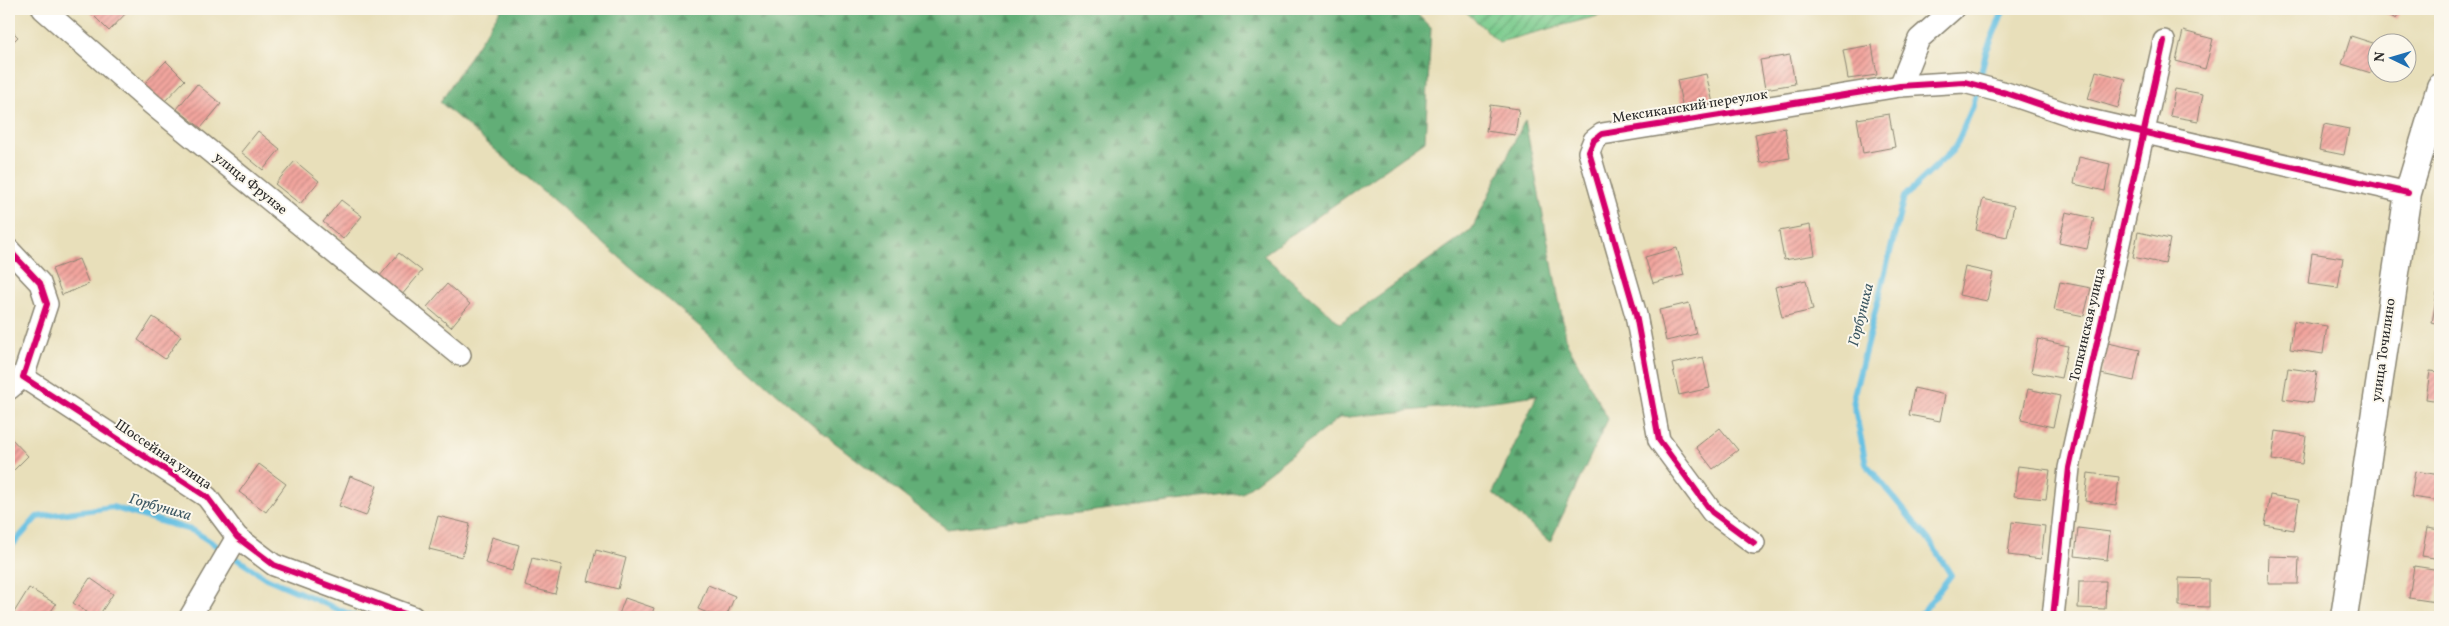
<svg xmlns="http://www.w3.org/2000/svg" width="2449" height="626" font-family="Vollkorn,serif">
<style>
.forest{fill:url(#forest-firs);stroke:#466c51}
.garden{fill:url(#garden-furrows);stroke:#527a5b}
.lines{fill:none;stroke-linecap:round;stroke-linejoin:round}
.stream{stroke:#64bfe2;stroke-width:6}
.building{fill:url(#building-hatch)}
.minor-casing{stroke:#8a8572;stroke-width:24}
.major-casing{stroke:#8a8572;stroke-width:29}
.minor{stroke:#fff;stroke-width:21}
.major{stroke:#fff;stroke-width:26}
.cycleway-casing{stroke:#fbf7ec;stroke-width:9}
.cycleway{stroke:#d6006c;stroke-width:6}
.labels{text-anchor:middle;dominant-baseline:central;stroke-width:4;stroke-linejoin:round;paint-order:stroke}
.street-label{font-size:14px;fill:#2b2b2b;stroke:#fbf7ec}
.water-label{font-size:15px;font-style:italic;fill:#3c5762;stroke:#fbf7ec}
</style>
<defs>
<pattern id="forest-firs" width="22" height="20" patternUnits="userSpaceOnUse" patternTransform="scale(1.25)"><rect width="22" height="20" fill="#62ae77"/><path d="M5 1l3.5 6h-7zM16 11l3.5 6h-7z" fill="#518e62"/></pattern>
<pattern id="garden-furrows" width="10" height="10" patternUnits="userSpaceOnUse" patternTransform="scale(1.25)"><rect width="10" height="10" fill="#78ca8b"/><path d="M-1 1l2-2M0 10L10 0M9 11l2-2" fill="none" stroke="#63a472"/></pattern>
<pattern id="building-hatch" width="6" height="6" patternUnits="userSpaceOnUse" patternTransform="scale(1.25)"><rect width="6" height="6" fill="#f2a59e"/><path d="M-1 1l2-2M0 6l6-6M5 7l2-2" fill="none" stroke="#c48781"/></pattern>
</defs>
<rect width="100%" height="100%" fill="#fbf7ec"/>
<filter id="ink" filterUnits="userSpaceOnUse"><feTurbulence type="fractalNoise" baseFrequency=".02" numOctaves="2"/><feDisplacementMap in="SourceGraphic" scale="10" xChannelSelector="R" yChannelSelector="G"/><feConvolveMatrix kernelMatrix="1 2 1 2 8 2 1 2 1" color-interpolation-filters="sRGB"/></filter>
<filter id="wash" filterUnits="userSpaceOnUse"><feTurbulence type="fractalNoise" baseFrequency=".0096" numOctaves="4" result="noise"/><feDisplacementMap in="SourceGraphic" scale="20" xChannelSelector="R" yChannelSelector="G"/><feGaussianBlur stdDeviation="1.12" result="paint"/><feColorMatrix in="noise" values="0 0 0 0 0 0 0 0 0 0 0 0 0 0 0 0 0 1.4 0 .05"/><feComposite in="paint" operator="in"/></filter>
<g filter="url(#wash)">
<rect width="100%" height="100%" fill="#e8dfba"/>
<!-- forest -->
<path class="forest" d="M 501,9 L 1412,9 L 1431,28 L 1425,141 L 1263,255 L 1340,323 L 1472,229 L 1525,120 L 1567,343 L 1608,419 L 1550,542 L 1493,493 L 1537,395 L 1457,406 L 1339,418 L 1242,493 L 947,529 L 825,435 L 440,102 Z"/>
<!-- garden -->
<path class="garden" d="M 1463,9 L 1624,9 L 1499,42 Z"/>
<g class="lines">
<!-- stream -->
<g class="stream">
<path d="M 9,549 L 37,517 L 112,507 L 194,531 L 266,578 L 356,617"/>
<path d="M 1919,617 L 1951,575 L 1931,543 L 1866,464 L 1853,399 L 1904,197 L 1955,148 L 1973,106 L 1986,52 L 2004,9"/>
</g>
</g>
<g id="blocks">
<!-- building -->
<g class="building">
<path d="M 89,9 L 128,9 L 129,10 L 109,31 L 88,10 Z"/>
<path d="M 2378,9 L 2402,9 L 2396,19 Z"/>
<path d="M 9,28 L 18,37 L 9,46 Z"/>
<path d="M 2183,31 L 2213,39 L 2205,69 L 2176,61 Z"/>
<path d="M 2351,36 L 2376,44 L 2376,55 L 2371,73 L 2342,64 Z"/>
<path d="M 1872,45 L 1877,75 L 1848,79 L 1843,50 Z"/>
<path d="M 1790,55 L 1795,84 L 1765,89 L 1760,60 Z"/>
<path d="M 166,61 L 185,80 L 162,104 L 142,86 Z"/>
<path d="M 2096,71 L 2126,79 L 2118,108 L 2088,99 Z"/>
<path d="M 1706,74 L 1713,103 L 1683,109 L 1677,80 Z"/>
<path d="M 197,84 L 221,104 L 201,128 L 177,109 Z"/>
<path d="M 2175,89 L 2203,94 L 2198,121 L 2170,116 Z"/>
<path d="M 1490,105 L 1519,109 L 1515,135 L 1486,131 Z"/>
<path d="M 1889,114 L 1895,147 L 1863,153 L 1857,119 Z"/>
<path d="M 2324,124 L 2349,129 L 2344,155 L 2319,150 Z"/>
<path d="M 1785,128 L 1790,158 L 1760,163 L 1755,134 Z"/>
<path d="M 258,131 L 280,149 L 263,170 L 241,152 Z"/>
<path d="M 2079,157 L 2110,164 L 2105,191 L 2074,184 Z"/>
<path d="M 295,161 L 319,181 L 300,204 L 275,184 Z"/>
<path d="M 1983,199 L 2014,206 L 2007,237 L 1976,230 Z"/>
<path d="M 341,200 L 362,216 L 343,239 L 323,222 Z"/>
<path d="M 2066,212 L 2094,218 L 2087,249 L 2059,243 Z"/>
<path d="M 1810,225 L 1815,255 L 1784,260 L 1779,231 Z"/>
<path d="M 2138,232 L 2170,239 L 2165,264 L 2133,257 Z"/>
<path d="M 1677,248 L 1684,275 L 1653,283 L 1645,257 Z"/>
<path d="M 399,253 L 422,271 L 401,296 L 379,277 Z"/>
<path d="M 2312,253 L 2343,258 L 2338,288 L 2308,284 Z"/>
<path d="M 79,259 L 89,284 L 62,295 L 52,269 Z"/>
<path d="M 1965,267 L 1993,273 L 1987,301 L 1959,295 Z"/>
<path d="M 1806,280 L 1813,310 L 1782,317 L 1775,287 Z"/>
<path d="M 2060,282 L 2091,288 L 2084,316 L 2054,310 Z"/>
<path d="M 447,284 L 470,304 L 451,327 L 427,307 Z"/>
<path d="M 2437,293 L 2440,294 L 2440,325 L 2432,323 Z"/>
<path d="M 1689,303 L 1696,334 L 1666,341 L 1659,310 Z"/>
<path d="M 153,317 L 181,336 L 165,359 L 138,340 Z"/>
<path d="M 2294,321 L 2327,326 L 2323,354 L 2290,349 Z"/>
<path d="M 2038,339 L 2068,346 L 2061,378 L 2031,372 Z"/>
<path d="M 2108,343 L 2140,350 L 2134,381 L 2101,374 Z"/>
<path d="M 1703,357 L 1710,388 L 1679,395 L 1672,364 Z"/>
<path d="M 2288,368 L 2317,372 L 2312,403 L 2283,399 Z"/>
<path d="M 2430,371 L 2440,372 L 2440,401 L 2426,399 Z"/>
<path d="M 1914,388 L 1945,395 L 1940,421 L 1909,415 Z"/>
<path d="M 2028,389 L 2060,396 L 2053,427 L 2021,420 Z"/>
<path d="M 1720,428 L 1738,450 L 1713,469 L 1696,447 Z"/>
<path d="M 2276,431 L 2306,436 L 2302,464 L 2272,460 Z"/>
<path d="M 9,436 L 28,456 L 9,475 Z"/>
<path d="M 259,464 L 286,484 L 266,512 L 239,492 Z"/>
<path d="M 2018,466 L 2050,470 L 2046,499 L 2014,496 Z"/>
<path d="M 2415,471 L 2440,475 L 2440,501 L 2411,497 Z"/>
<path d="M 2088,473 L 2119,477 L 2116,505 L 2085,501 Z"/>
<path d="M 350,476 L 377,486 L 366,516 L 339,506 Z"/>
<path d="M 2270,495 L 2299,500 L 2294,530 L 2265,525 Z"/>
<path d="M 438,516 L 470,524 L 462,557 L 429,549 Z"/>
<path d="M 2012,522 L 2045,526 L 2041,559 L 2008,555 Z"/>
<path d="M 2078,528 L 2110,532 L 2107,560 L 2075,556 Z"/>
<path d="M 2427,528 L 2440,530 L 2440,559 L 2422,556 Z"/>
<path d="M 492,537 L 519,545 L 512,571 L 485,563 Z"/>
<path d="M 596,550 L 626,558 L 618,589 L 588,581 Z"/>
<path d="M 2269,556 L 2299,557 L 2298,584 L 2268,584 Z"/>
<path d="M 532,558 L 562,565 L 555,594 L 525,586 Z"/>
<path d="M 2414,566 L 2440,570 L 2436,602 L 2409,598 Z"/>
<path d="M 90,578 L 113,594 L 98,617 L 94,617 L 73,603 Z"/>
<path d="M 2179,578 L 2209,579 L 2209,607 L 2179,606 Z"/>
<path d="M 2079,581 L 2106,581 L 2105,609 L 2078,608 Z"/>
<path d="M 708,585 L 735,596 L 726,617 L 717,617 L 698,609 Z"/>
<path d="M 29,588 L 56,604 L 47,617 L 18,617 L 13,614 Z"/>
<path d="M 625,598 L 654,608 L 651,617 L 618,617 Z"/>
</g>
</g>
</g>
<g filter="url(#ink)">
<use href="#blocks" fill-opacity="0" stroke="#8a8572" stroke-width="1"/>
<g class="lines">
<!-- minor casing -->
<g class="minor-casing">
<g id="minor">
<path d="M 43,9 L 153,105 L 460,355"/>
<path d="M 1900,86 L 1919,39 L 1953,9"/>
<path d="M 9,250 L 40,283 L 47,304 L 23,377 L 207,497 L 237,537 L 274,565 L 413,617"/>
<path d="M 9,389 L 23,377"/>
<path d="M 1754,543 L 1712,512 L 1659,440 L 1636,315 L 1589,152 L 1594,140 L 1602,134 L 1900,86 L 1964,82 L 2006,93 L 2076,117 L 2408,193"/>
<path d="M 190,617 L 237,537"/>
<path d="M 2053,617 L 2069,468 L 2164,41"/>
</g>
</g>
<!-- major casing -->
<g class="major-casing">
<path id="major" d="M 2344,617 L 2408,193 L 2440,87"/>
</g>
<!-- minor -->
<use href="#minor" class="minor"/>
<!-- major -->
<use href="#major" class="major"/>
<!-- cycleway casing -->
<g class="cycleway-casing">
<g id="cycleway">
<path d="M 9,250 L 40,283 L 47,304 L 23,377 L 207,497 L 237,537 L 274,565 L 413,617"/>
<path d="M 1754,543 L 1712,512 L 1659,440 L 1636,315 L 1589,152 L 1594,140 L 1602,134 L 1900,86 L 1964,82 L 2006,93 L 2076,117 L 2408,193"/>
<path d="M 2053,617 L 2069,468 L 2164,41"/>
</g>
</g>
<!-- cycleway -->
<use href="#cycleway" class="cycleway"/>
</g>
</g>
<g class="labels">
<!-- street labels -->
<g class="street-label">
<text transform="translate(1690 107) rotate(-9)">Мексиканский переулок</text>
<text transform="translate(250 184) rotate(39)">улица Фрунзе</text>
<text transform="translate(2088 325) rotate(-77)">Топкинская улица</text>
<text transform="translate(2384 350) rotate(-82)">улица Точилино</text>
<text transform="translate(163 455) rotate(34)">Шоссейная улица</text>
</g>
<!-- water labels -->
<g class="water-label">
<text transform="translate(1862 315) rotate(-76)">Горбуниха</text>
<text transform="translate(160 508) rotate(16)">Горбуниха</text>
</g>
</g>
<!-- margin -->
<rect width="2449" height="626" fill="none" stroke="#fbf7ec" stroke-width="30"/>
<!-- north arrow -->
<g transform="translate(2392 58) rotate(275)"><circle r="24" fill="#fbf7ec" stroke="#a8a59f"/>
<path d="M0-4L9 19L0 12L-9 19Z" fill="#1f6fb2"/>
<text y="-8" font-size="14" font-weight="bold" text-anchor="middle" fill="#2b2b2b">N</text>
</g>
</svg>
